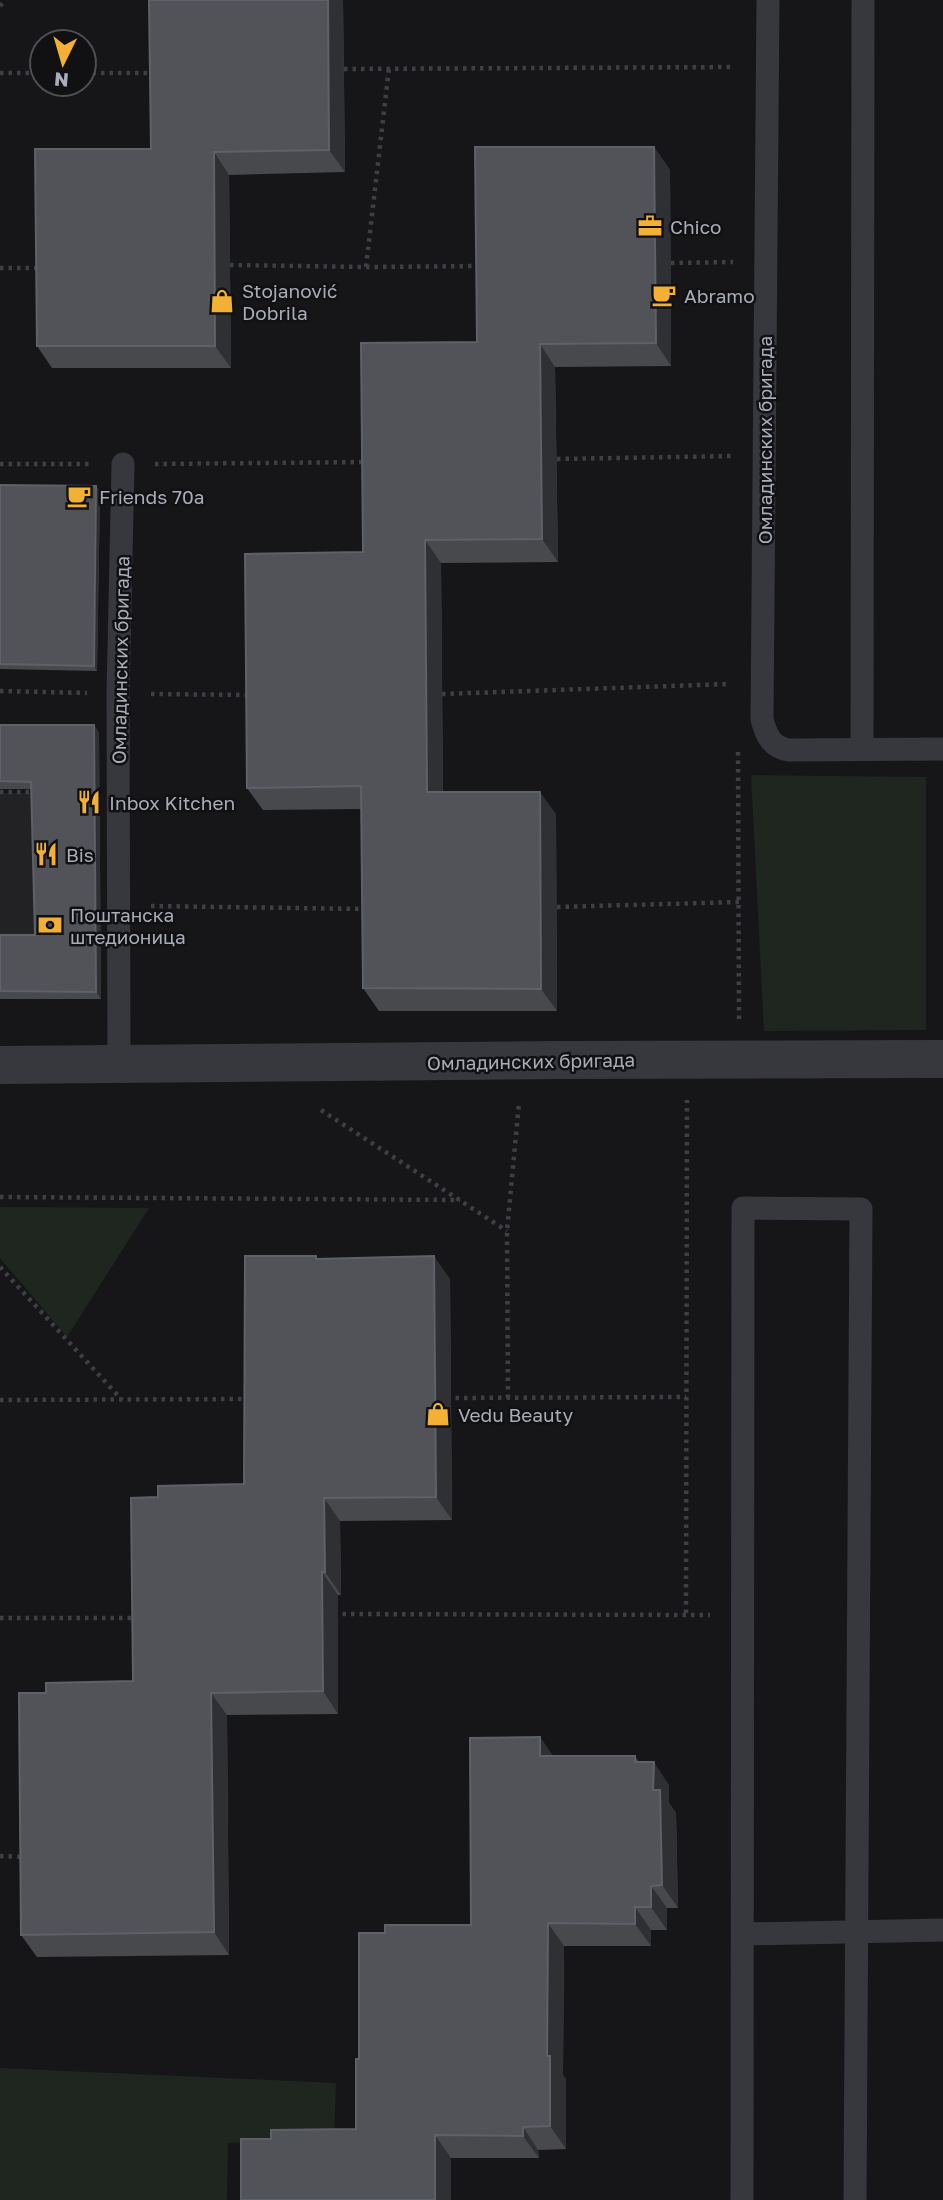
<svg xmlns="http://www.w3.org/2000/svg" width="943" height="2200" font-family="'Golos Text',sans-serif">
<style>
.built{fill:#222225}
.green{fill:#1e261f}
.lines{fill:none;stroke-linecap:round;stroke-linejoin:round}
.path{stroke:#3d3f44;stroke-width:4.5;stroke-dasharray:3.5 5;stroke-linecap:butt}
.service{stroke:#37383d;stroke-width:23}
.minor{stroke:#37383d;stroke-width:38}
.wall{fill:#47494d}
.shaded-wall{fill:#2f3033}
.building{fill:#525359;stroke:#5f6168;stroke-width:2}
.labels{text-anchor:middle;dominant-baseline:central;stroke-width:5;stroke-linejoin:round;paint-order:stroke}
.poi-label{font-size:19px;fill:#a8adb8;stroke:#111113;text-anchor:start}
.street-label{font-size:19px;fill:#a8adb8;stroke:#111113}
</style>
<rect width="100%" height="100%" fill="#161618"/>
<!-- built -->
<path class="built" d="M 0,793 L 33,793 L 37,939 L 0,939 Z"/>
<!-- green -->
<g class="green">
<path d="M 751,775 L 926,777 L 926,1030 L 764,1031 Z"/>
<path d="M 0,1207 L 149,1208 L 67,1337 L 0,1258 Z"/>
<path d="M 0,2068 L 336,2083 L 334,2140 L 228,2143 L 227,2200 L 0,2200 Z"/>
</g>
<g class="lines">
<!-- path -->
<g class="path">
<path d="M 0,6 L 5,0"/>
<path d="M 344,69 L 735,67"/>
<path d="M 0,73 L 42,73"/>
<path d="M 84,73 L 154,73"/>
<path d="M 671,263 L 733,262"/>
<path d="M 230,265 L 366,267 L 481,266"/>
<path d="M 366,267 L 389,68"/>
<path d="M 0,268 L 41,268"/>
<path d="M 557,459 L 733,456"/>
<path d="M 0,464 L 90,464"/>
<path d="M 155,464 L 366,462"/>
<path d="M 0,691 L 87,693"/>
<path d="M 151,694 L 251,695"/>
<path d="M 442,694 L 728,684"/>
<path d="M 738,752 L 739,1020"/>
<path d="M 0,792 L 35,792 L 35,795"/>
<path d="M 151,906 L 366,909"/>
<path d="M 557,907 L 739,902"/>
<path d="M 321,1110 L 507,1231"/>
<path d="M 0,1197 L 460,1200"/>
<path d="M 0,1267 L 122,1400"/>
<path d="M 447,1398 L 686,1397"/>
<path d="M 508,1398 L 507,1231 L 519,1103"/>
<path d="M 0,1400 L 248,1399"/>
<path d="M 686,1613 L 687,1100"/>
<path d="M 334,1614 L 710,1615"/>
<path d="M 0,1618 L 136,1618"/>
<path d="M 0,1856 L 24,1857"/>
</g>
<!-- service -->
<g class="service">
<path d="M 768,0 L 762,719 C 766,736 772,747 789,750 L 943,749"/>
<path d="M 862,749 L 863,0"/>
<path d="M 119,1066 L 118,694 L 123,464"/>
<path d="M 744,1934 L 943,1930"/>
<path d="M 742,2200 L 743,1208 L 861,1209 L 855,2200"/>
</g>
<!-- minor -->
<path class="minor" d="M 0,1065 L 559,1060 L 943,1059"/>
</g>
<!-- wall -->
<g class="wall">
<path d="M 149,0 L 343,0 L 345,172 L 229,175 L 231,368 L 52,368 L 37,346 L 151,149 Z"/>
<path d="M 654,147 L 670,170 L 671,366 L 555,367 L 558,562 L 441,563 L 443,792 L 556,814 L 557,1011 L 379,1011 L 363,988 L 362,809 L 263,810 L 247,788 L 363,552 L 477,342 Z"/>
<path d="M 0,485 L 96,486 L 100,491 L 97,671 L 0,669 Z"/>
<path d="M 0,725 L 94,725 L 99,733 L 101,999 L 0,999 L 0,935 L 35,935 L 32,789 L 0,789 Z"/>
<path d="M 318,1259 L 450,1279 L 452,1520 L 340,1521 L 341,1595 L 338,1595 L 338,1714 L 227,1715 L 229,1955 L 37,1957 L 21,1935 L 46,1693 L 133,1681 L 158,1497 L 244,1484 Z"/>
<path d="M 554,1756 L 635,1756 L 639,1762 L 669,1785 L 669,1803 L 676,1813 L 678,1908 L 667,1908 L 667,1930 L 651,1930 L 651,1946 L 564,1946 L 563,2075 L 566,2079 L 566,2149 L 538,2150 L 539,2158 L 451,2158 L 451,2200 L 241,2200 L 271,2139 L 356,2129 L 359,2059 L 385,1933 L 471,1925 Z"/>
</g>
<!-- shaded-wall -->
<g class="shaded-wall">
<path d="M 328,0 L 343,0 L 345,172 L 329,150 Z"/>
<path d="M 654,147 L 670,170 L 671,366 L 656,343 Z"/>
<path d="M 214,152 L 229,175 L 231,368 L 215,346 Z"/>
<path d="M 540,344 L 555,367 L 558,562 L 542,539 Z"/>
<path d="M 96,486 L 100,491 L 97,671 L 94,666 Z"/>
<path d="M 425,540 L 441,563 L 443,815 L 427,792 Z"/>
<path d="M 94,725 L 99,733 L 101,999 L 96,992 Z"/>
<path d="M 540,792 L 556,814 L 557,1011 L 541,989 Z"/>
<path d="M 434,1256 L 450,1279 L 452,1520 L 436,1497 Z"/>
<path d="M 324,1498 L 340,1521 L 341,1595 L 325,1572 Z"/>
<path d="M 322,1572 L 338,1595 L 338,1714 L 323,1691 Z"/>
<path d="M 211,1693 L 227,1715 L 229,1955 L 214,1932 Z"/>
<path d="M 540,1737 L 556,1760 L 540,1756 Z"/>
<path d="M 654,1762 L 669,1785 L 669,1803 L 676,1813 L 678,1908 L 662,1885 L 653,1790 Z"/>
<path d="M 651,1886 L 667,1908 L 667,1930 L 651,1907 Z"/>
<path d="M 635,1907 L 651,1930 L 651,1946 L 635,1924 Z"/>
<path d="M 548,1923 L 564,1946 L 563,2075 L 566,2079 L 566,2149 L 550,2126 L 547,2056 Z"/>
<path d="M 523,2127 L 538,2150 L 539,2158 L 523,2136 Z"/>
<path d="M 435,2135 L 451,2158 L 451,2200 L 435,2200 Z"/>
</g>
<!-- building -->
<g class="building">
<path d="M 149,0 L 328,0 L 329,150 L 214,152 L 215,346 L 37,346 L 35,149 L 151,149 Z"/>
<path d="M 475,147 L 654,147 L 656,343 L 540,344 L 542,539 L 425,540 L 427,792 L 540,792 L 541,989 L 363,988 L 361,786 L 247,788 L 245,554 L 363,552 L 361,343 L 477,342 Z"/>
<path d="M 0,485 L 96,486 L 94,666 L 0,664 Z"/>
<path d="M 0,725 L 94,725 L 96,992 L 0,991 L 0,935 L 35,935 L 31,782 L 0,781 Z"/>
<path d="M 245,1256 L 316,1256 L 316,1259 L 434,1256 L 436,1497 L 324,1498 L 325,1572 L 322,1572 L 323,1691 L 211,1693 L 214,1932 L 21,1935 L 19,1693 L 46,1693 L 46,1683 L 133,1681 L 131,1498 L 158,1497 L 158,1486 L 244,1484 Z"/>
<path d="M 540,1737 L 540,1756 L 635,1756 L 635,1762 L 654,1762 L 653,1790 L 660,1790 L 662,1885 L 651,1886 L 651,1907 L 635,1907 L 635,1924 L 548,1923 L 547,2056 L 550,2056 L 550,2126 L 523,2127 L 523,2136 L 435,2135 L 435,2200 L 241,2200 L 241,2139 L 271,2139 L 271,2130 L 356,2129 L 356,2059 L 359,2059 L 359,1933 L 385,1933 L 385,1925 L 471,1925 L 470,1738 Z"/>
</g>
<!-- icons -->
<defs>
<g id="office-bare" transform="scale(1.89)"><path d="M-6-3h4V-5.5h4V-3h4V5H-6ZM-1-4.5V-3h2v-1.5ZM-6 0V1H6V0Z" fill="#f2b134" stroke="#111113" stroke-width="2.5" paint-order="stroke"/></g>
<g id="cafe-bare" transform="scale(1.89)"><path d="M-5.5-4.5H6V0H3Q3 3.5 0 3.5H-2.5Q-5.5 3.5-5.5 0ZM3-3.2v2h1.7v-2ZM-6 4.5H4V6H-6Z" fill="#f2b134" stroke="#111113" stroke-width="2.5" paint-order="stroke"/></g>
<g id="shop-bare" transform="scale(1.89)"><path d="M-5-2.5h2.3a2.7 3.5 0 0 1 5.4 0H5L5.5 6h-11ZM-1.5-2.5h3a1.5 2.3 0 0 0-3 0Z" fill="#f2b134" stroke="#111113" stroke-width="2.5" paint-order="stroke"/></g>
<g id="restaurant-bare" transform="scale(1.89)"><path d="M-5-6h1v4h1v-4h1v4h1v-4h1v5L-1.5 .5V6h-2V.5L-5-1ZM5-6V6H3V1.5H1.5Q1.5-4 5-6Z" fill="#f2b134" stroke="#111113" stroke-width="2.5" paint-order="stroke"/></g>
<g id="bank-bare" transform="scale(1.89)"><path d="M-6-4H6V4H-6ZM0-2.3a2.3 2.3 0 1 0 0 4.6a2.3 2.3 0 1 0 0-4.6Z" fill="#f2b134" stroke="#111113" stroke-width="2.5" paint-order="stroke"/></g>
</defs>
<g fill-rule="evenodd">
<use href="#office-bare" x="650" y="226"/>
<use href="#cafe-bare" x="664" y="295"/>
<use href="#shop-bare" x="222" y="301"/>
<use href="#cafe-bare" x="79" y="496"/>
<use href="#restaurant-bare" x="89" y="802"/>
<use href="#restaurant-bare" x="46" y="854"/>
<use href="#bank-bare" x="50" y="925"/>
<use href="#shop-bare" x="438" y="1414"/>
</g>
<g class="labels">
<!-- poi labels -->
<g class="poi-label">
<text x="670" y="226">Chico</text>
<text x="242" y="290">Stojanović<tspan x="242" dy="22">Dobrila</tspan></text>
<text x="684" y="295">Abramo</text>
<text x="99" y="496">Friends 70a</text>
<text x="109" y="802">Inbox Kitchen</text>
<text x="66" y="854">Bis</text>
<text x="70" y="914">Поштанска<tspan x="70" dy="22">штедионица</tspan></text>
<text x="458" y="1414">Vedu Beauty</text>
</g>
<!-- street labels -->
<g class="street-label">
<text transform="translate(764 440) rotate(-90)">Омладинских бригада</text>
<text transform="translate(120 660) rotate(-89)">Омладинских бригада</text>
<text transform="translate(531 1061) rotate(-1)">Омладинских бригада</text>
</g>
</g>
<!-- north arrow -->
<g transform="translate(63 63) rotate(185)"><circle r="33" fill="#111113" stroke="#4d4f55" stroke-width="2"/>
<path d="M0-5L12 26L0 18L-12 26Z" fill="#f2b134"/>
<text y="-10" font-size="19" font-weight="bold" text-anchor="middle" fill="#a8adb8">N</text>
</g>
</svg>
